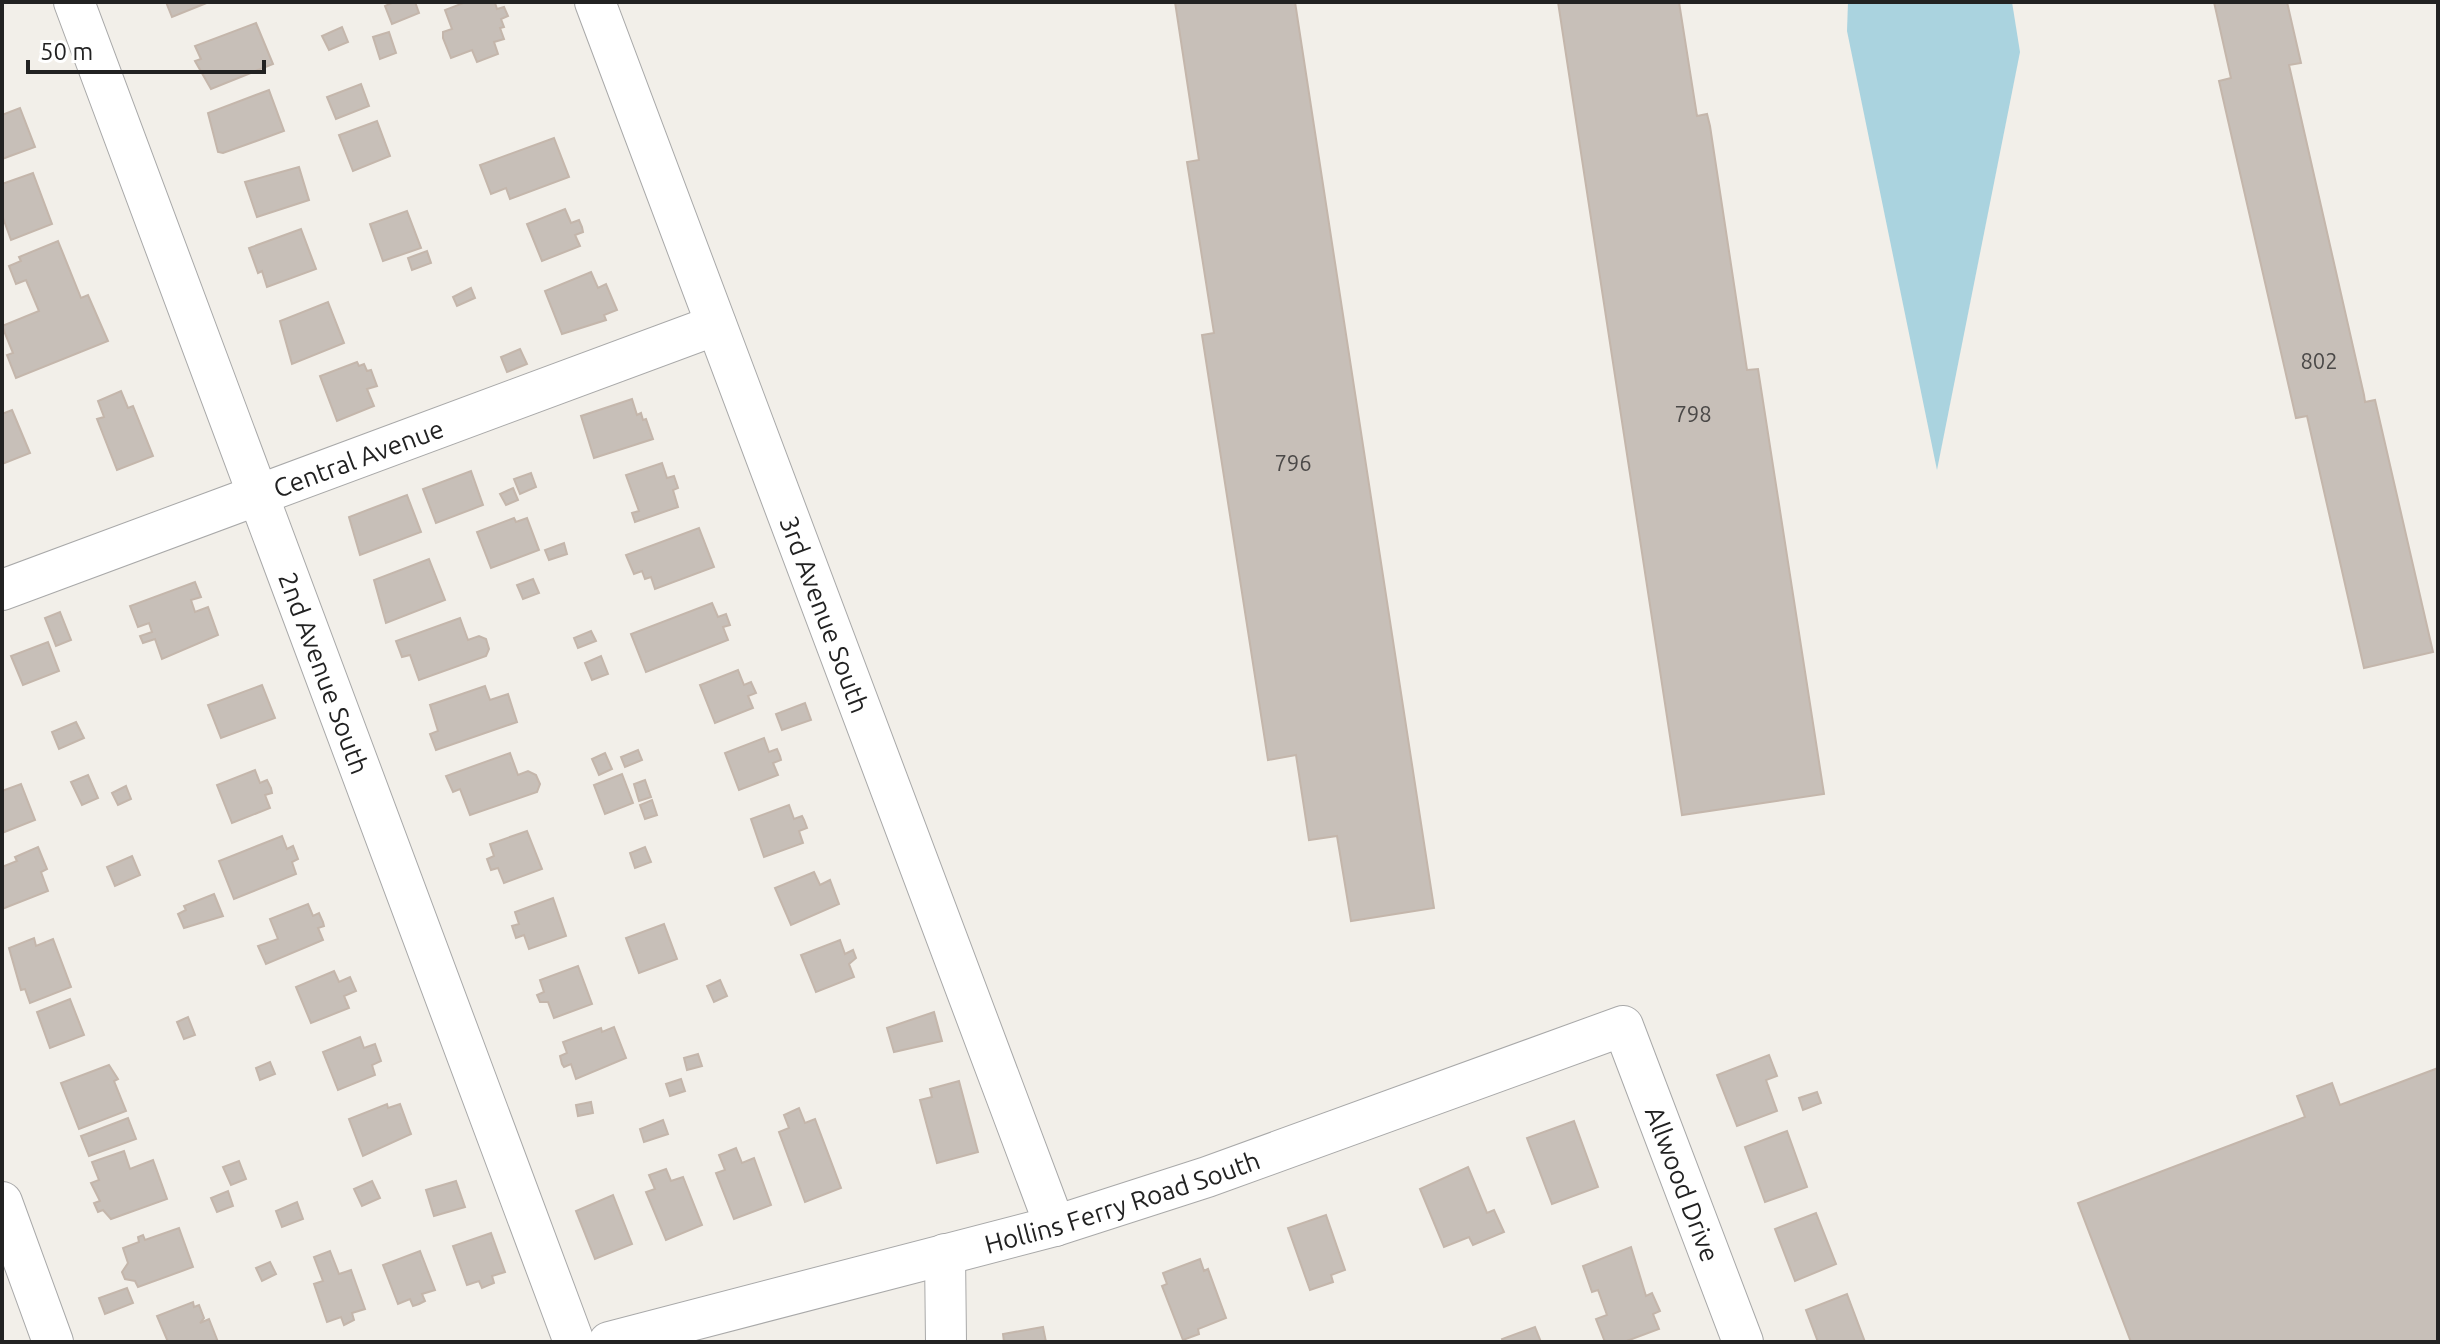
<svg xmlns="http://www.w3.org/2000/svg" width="2440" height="1344" font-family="Ubuntu,sans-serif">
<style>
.water{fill:#aad3df}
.building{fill:#c7bfb8;stroke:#c4b6ab;stroke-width:2}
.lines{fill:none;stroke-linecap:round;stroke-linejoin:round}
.minor-casing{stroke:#a9a9a9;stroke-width:42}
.minor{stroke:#fff;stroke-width:40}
.labels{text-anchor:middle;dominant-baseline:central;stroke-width:6;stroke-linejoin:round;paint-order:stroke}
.number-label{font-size:22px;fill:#4b4948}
.street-label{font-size:26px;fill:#222;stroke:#fff}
</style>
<rect width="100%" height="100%" fill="#f2efe9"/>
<!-- water -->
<path class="water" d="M 1848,2 L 2012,2 L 2020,52 L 1937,470 L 1847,31 Z"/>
<!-- building -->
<g class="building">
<path d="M 166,2 L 209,2 L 172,17 Z"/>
<path d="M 394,2 L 415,2 L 419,13 L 392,24 L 385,6 Z"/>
<path d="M 466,2 L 495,3 L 497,9 L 504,7 L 508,16 L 501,19 L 504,27 L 500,28 L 504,39 L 494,42 L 498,54 L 477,62 L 472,50 L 451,58 L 443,38 L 443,32 L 452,29 L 445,10 Z"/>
<path d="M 1295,2 L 1434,908 L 1351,921 L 1337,836 L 1309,840 L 1296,755 L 1268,760 L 1202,335 L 1214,333 L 1187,162 L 1199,160 L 1175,2 Z"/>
<path d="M 1558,2 L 1679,2 L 1697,116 L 1707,114 L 1710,126 L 1747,370 L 1758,369 L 1824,794 L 1682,815 Z"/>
<path d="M 2214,2 L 2287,2 L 2301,63 L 2289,65 L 2364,395 L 2365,402 L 2375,400 L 2433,652 L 2364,668 L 2307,416 L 2296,418 L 2219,81 L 2231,78 Z"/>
<path d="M 256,23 L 273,64 L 211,89 L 195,61 L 201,59 L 195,46 Z"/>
<path d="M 342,27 L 348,42 L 329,50 L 322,36 Z"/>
<path d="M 389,32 L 396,53 L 380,59 L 373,37 Z"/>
<path d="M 361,84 L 369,106 L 336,119 L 327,97 Z"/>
<path d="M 269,90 L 284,131 L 223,153 L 218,152 L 208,113 Z"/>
<path d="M 20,108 L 35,147 L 2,159 L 2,115 Z"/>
<path d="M 377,121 L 390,156 L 353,171 L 339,135 Z"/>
<path d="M 554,138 L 569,177 L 510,199 L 506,188 L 491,194 L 480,165 Z"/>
<path d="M 299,167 L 309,200 L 257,217 L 245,182 Z"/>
<path d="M 33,173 L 52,224 L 11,240 L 2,215 L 2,184 Z"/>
<path d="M 565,209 L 571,223 L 579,220 L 582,227 L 583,232 L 575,235 L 580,246 L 542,261 L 527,224 Z"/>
<path d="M 407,211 L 421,248 L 383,261 L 370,224 Z"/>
<path d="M 301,229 L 316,269 L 267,287 L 262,271 L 258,273 L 249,248 Z"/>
<path d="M 58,241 L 81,298 L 88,295 L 108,341 L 16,378 L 7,355 L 13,353 L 2,326 L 39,311 L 26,280 L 16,284 L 9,266 L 21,261 L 19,257 Z"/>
<path d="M 427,251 L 431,263 L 412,270 L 408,258 Z"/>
<path d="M 591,272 L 598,288 L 606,284 L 617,310 L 604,315 L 606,320 L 562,334 L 545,291 Z"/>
<path d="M 471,288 L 475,298 L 457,306 L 453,297 Z"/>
<path d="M 328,302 L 344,343 L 292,364 L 280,321 Z"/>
<path d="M 520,349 L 527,364 L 507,372 L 501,357 Z"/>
<path d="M 357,362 L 359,366 L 364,364 L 367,371 L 371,370 L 377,386 L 367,389 L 374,406 L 337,421 L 320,376 Z"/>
<path d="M 121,391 L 128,408 L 133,406 L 153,456 L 117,470 L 97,419 L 104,417 L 98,401 Z"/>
<path d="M 632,399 L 637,415 L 641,413 L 643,420 L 646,419 L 653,439 L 594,458 L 581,416 Z"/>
<path d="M 12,410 L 30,453 L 2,464 L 2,414 Z"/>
<path d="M 662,463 L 667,478 L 674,476 L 678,488 L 673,490 L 678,507 L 635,522 L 632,513 L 639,511 L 626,475 Z"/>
<path d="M 471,471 L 483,505 L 436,523 L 423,489 Z"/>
<path d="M 531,473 L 536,487 L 520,494 L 514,479 Z"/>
<path d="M 513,488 L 518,500 L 506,505 L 500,494 Z"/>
<path d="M 407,495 L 421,532 L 360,555 L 349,517 Z"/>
<path d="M 514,518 L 516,522 L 527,518 L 539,550 L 491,568 L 477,532 Z"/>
<path d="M 699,528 L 714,567 L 655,589 L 651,577 L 645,579 L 642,571 L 634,574 L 626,555 Z"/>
<path d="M 564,543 L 567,554 L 549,560 L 545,550 Z"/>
<path d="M 429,559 L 445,600 L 386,623 L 374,580 Z"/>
<path d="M 533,579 L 539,593 L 523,599 L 517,585 Z"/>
<path d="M 195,582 L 201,597 L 191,600 L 195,612 L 208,607 L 218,635 L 162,659 L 155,639 L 143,643 L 140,636 L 152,632 L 149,623 L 138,627 L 130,606 Z"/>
<path d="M 712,603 L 718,617 L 726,614 L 730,625 L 723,627 L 728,640 L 646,672 L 631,634 Z"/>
<path d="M 60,612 L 71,640 L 56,646 L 45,618 Z"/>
<path d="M 460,618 L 468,640 L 479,636 L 486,639 L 489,649 L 486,656 L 419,680 L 410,655 L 402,657 L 396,641 Z"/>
<path d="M 591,631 L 596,641 L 578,648 L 574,638 Z"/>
<path d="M 48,642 L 59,671 L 23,685 L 11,656 Z"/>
<path d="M 601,656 L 608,674 L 592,680 L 585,663 Z"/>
<path d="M 738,670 L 744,685 L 751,682 L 756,693 L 748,696 L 753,708 L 715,723 L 700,685 Z"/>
<path d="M 262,685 L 275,718 L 221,738 L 208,705 Z"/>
<path d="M 485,686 L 490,700 L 508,694 L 517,722 L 436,750 L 430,734 L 438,731 L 430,705 Z"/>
<path d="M 805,703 L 811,720 L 782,730 L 776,714 Z"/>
<path d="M 76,722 L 84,738 L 59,749 L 52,732 Z"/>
<path d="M 764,738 L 769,752 L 777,749 L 780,756 L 781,760 L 773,763 L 778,775 L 739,790 L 725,753 Z"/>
<path d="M 638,750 L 642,760 L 625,767 L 621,757 Z"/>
<path d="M 510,753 L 518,775 L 528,771 L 536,775 L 540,784 L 537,792 L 470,815 L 460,789 L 453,792 L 446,776 Z"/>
<path d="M 605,753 L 612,769 L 599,775 L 592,759 Z"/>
<path d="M 255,770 L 260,783 L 267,780 L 271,788 L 272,793 L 265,795 L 270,808 L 232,823 L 217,785 Z"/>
<path d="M 622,774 L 633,803 L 605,814 L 594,785 Z"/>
<path d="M 88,775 L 98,798 L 82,805 L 71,782 Z"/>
<path d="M 645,780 L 651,797 L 639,801 L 634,784 Z"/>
<path d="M 21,784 L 35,820 L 2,833 L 2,791 Z"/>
<path d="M 126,786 L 131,799 L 118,805 L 112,793 Z"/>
<path d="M 652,800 L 657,815 L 645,819 L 640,805 Z"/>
<path d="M 789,805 L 794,819 L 802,816 L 804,820 L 807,828 L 799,831 L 803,843 L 764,857 L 751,819 Z"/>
<path d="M 527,831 L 542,869 L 504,883 L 498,868 L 491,870 L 487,859 L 494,856 L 490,844 Z"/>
<path d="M 282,836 L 287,849 L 293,846 L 298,859 L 292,862 L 296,874 L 234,899 L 219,861 Z"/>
<path d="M 38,847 L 47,869 L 41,872 L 48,891 L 2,909 L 2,867 L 17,861 L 15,857 Z"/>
<path d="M 645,847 L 651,862 L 635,868 L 630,853 Z"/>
<path d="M 132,856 L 140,875 L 115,886 L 107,867 Z"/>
<path d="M 814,872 L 820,885 L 830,880 L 839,904 L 791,925 L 775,888 Z"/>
<path d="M 214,894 L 223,916 L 184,928 L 178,914 L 186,910 L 184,906 Z"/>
<path d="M 553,898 L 566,936 L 529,949 L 524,935 L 516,938 L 512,926 L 519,924 L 515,912 Z"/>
<path d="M 308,904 L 313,916 L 319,913 L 323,922 L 324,926 L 318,928 L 323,940 L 266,964 L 258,946 L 278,939 L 270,919 Z"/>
<path d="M 664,924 L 677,959 L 639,973 L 626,938 Z"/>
<path d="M 34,938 L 36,946 L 53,939 L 71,987 L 30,1003 L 25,989 L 21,990 L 9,948 Z"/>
<path d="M 840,940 L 845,954 L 853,950 L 856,958 L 849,964 L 854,977 L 816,992 L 801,955 Z"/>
<path d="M 578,966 L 592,1004 L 554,1018 L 548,1002 L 540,1002 L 537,995 L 544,992 L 540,980 Z"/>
<path d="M 334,971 L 339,982 L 350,977 L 356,991 L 344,996 L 349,1008 L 311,1023 L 296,987 Z"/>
<path d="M 720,980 L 727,996 L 714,1002 L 707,986 Z"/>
<path d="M 70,999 L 84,1035 L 50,1048 L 37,1012 Z"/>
<path d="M 934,1012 L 942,1041 L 894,1052 L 887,1028 Z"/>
<path d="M 188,1017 L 195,1035 L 184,1039 L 177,1022 Z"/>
<path d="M 614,1027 L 626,1058 L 576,1079 L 571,1064 L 564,1067 L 562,1064 L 560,1056 L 567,1053 L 563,1042 L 601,1028 L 602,1032 Z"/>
<path d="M 360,1037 L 364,1048 L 375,1044 L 381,1061 L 372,1065 L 375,1075 L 338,1090 L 323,1052 Z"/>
<path d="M 698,1054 L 702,1066 L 687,1070 L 684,1058 Z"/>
<path d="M 1769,1055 L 1777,1076 L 1766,1080 L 1777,1111 L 1737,1126 L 1717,1075 Z"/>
<path d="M 270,1062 L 275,1074 L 260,1080 L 256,1068 Z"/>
<path d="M 109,1065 L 118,1079 L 114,1081 L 126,1111 L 79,1129 L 61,1083 Z"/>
<path d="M 2438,1068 L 2438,1342 L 2131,1342 L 2078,1203 L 2305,1117 L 2297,1096 L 2332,1083 L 2340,1105 Z"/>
<path d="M 681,1079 L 685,1091 L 670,1096 L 666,1084 Z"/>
<path d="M 959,1081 L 978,1152 L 937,1163 L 920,1100 L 932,1097 L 930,1089 Z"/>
<path d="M 1817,1092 L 1821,1103 L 1803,1110 L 1799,1098 Z"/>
<path d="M 591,1102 L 593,1113 L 578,1116 L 576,1105 Z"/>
<path d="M 387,1104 L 388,1108 L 400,1104 L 411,1134 L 363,1156 L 349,1119 Z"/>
<path d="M 799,1108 L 805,1123 L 815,1119 L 841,1188 L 805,1202 L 779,1132 L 789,1128 L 784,1115 Z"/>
<path d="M 128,1118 L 136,1139 L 89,1156 L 81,1136 Z"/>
<path d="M 663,1120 L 668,1134 L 644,1142 L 640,1129 Z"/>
<path d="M 1574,1121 L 1598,1187 L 1552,1204 L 1527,1138 Z"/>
<path d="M 1787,1131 L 1807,1187 L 1765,1202 L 1745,1147 Z"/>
<path d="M 736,1148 L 742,1163 L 754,1158 L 771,1205 L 734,1219 L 716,1173 L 725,1170 L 719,1155 Z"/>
<path d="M 124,1151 L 130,1169 L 153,1160 L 167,1199 L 111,1219 L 103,1210 L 98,1212 L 94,1203 L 100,1201 L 91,1183 L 99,1180 L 92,1162 Z"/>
<path d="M 239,1161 L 246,1179 L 231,1185 L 223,1167 Z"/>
<path d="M 1468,1167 L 1487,1213 L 1494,1210 L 1504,1232 L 1473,1245 L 1469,1237 L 1444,1247 L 1420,1189 Z"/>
<path d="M 666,1169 L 671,1181 L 683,1177 L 702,1225 L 666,1240 L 646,1192 L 655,1189 L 649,1175 Z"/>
<path d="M 372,1181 L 380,1198 L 362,1206 L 354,1189 Z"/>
<path d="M 456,1181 L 465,1207 L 434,1216 L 426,1190 Z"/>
<path d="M 228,1191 L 233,1206 L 217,1212 L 211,1198 Z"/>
<path d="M 613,1195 L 632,1244 L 595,1259 L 576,1211 Z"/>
<path d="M 297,1202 L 303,1219 L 282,1227 L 276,1211 Z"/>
<path d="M 1816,1213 L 1836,1264 L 1795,1281 L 1775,1229 Z"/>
<path d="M 1326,1215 L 1345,1270 L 1331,1275 L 1333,1282 L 1310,1290 L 1288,1228 Z"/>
<path d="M 179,1228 L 193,1267 L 138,1287 L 135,1281 L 125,1279 L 122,1272 L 128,1263 L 123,1248 L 139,1242 L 138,1237 L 143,1235 L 145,1240 Z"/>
<path d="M 491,1233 L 505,1272 L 492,1276 L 494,1283 L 482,1288 L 479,1281 L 467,1285 L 453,1246 Z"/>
<path d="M 1631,1247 L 1646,1296 L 1652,1293 L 1660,1311 L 1653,1314 L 1659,1329 L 1624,1342 L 1605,1342 L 1596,1319 L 1607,1315 L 1598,1290 L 1592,1292 L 1583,1266 Z"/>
<path d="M 330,1251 L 339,1274 L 351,1270 L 365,1309 L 352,1313 L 354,1320 L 344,1325 L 341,1317 L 327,1322 L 314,1284 L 323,1281 L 314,1257 Z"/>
<path d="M 420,1251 L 435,1290 L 422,1294 L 425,1301 L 419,1304 L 413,1306 L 410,1299 L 398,1304 L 383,1265 Z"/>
<path d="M 1200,1259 L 1204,1271 L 1208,1269 L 1226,1318 L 1198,1329 L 1199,1334 L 1183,1340 L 1162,1286 L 1167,1284 L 1163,1273 Z"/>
<path d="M 270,1262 L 276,1274 L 262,1281 L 256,1268 Z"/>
<path d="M 127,1288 L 133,1303 L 105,1314 L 99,1298 Z"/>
<path d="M 1847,1294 L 1865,1342 L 1818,1342 L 1806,1310 Z"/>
<path d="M 193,1302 L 194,1307 L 199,1305 L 204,1318 L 200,1323 L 209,1319 L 218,1342 L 168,1342 L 157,1316 Z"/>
<path d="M 1043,1327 L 1046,1342 L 1004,1342 L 1003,1334 Z"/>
<path d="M 1535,1327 L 1541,1342 L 1503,1342 L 1502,1339 Z"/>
</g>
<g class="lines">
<!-- minor casing -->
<g class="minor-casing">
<g id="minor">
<path id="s1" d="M 74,2 L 574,1342"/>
<path id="s2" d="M 595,2 L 1055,1226"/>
<path id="s3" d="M 2,590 L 716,325"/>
<path d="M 2,1202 L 53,1342"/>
<path d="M 945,1254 L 946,1342"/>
<path id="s4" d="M 609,1342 L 1055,1226 L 1207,1177 L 1623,1026 L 1743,1342"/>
</g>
</g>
<!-- minor -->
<use href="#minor" class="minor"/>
</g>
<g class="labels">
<!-- number labels -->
<g class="number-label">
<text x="2319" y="360">802</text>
<text x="1693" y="413">798</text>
<text x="1293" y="462">796</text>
</g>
<!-- street labels -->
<g class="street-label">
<text stroke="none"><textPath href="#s3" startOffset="380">Central Avenue</textPath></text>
<text stroke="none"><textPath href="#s2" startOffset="654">3rd Avenue South</textPath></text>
<text stroke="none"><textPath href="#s1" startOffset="716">2nd Avenue South</textPath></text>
<text stroke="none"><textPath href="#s4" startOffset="1232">Allwood Drive</textPath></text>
<text stroke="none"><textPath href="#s4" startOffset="532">Hollins Ferry Road South</textPath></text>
</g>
</g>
<!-- border -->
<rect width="2440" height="1344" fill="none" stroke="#222222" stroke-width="8"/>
<!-- scale -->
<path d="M28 60v12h236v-12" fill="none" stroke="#222222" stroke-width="4"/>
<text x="40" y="60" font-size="24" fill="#222222" stroke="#ffffff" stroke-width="6" paint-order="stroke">50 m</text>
</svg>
